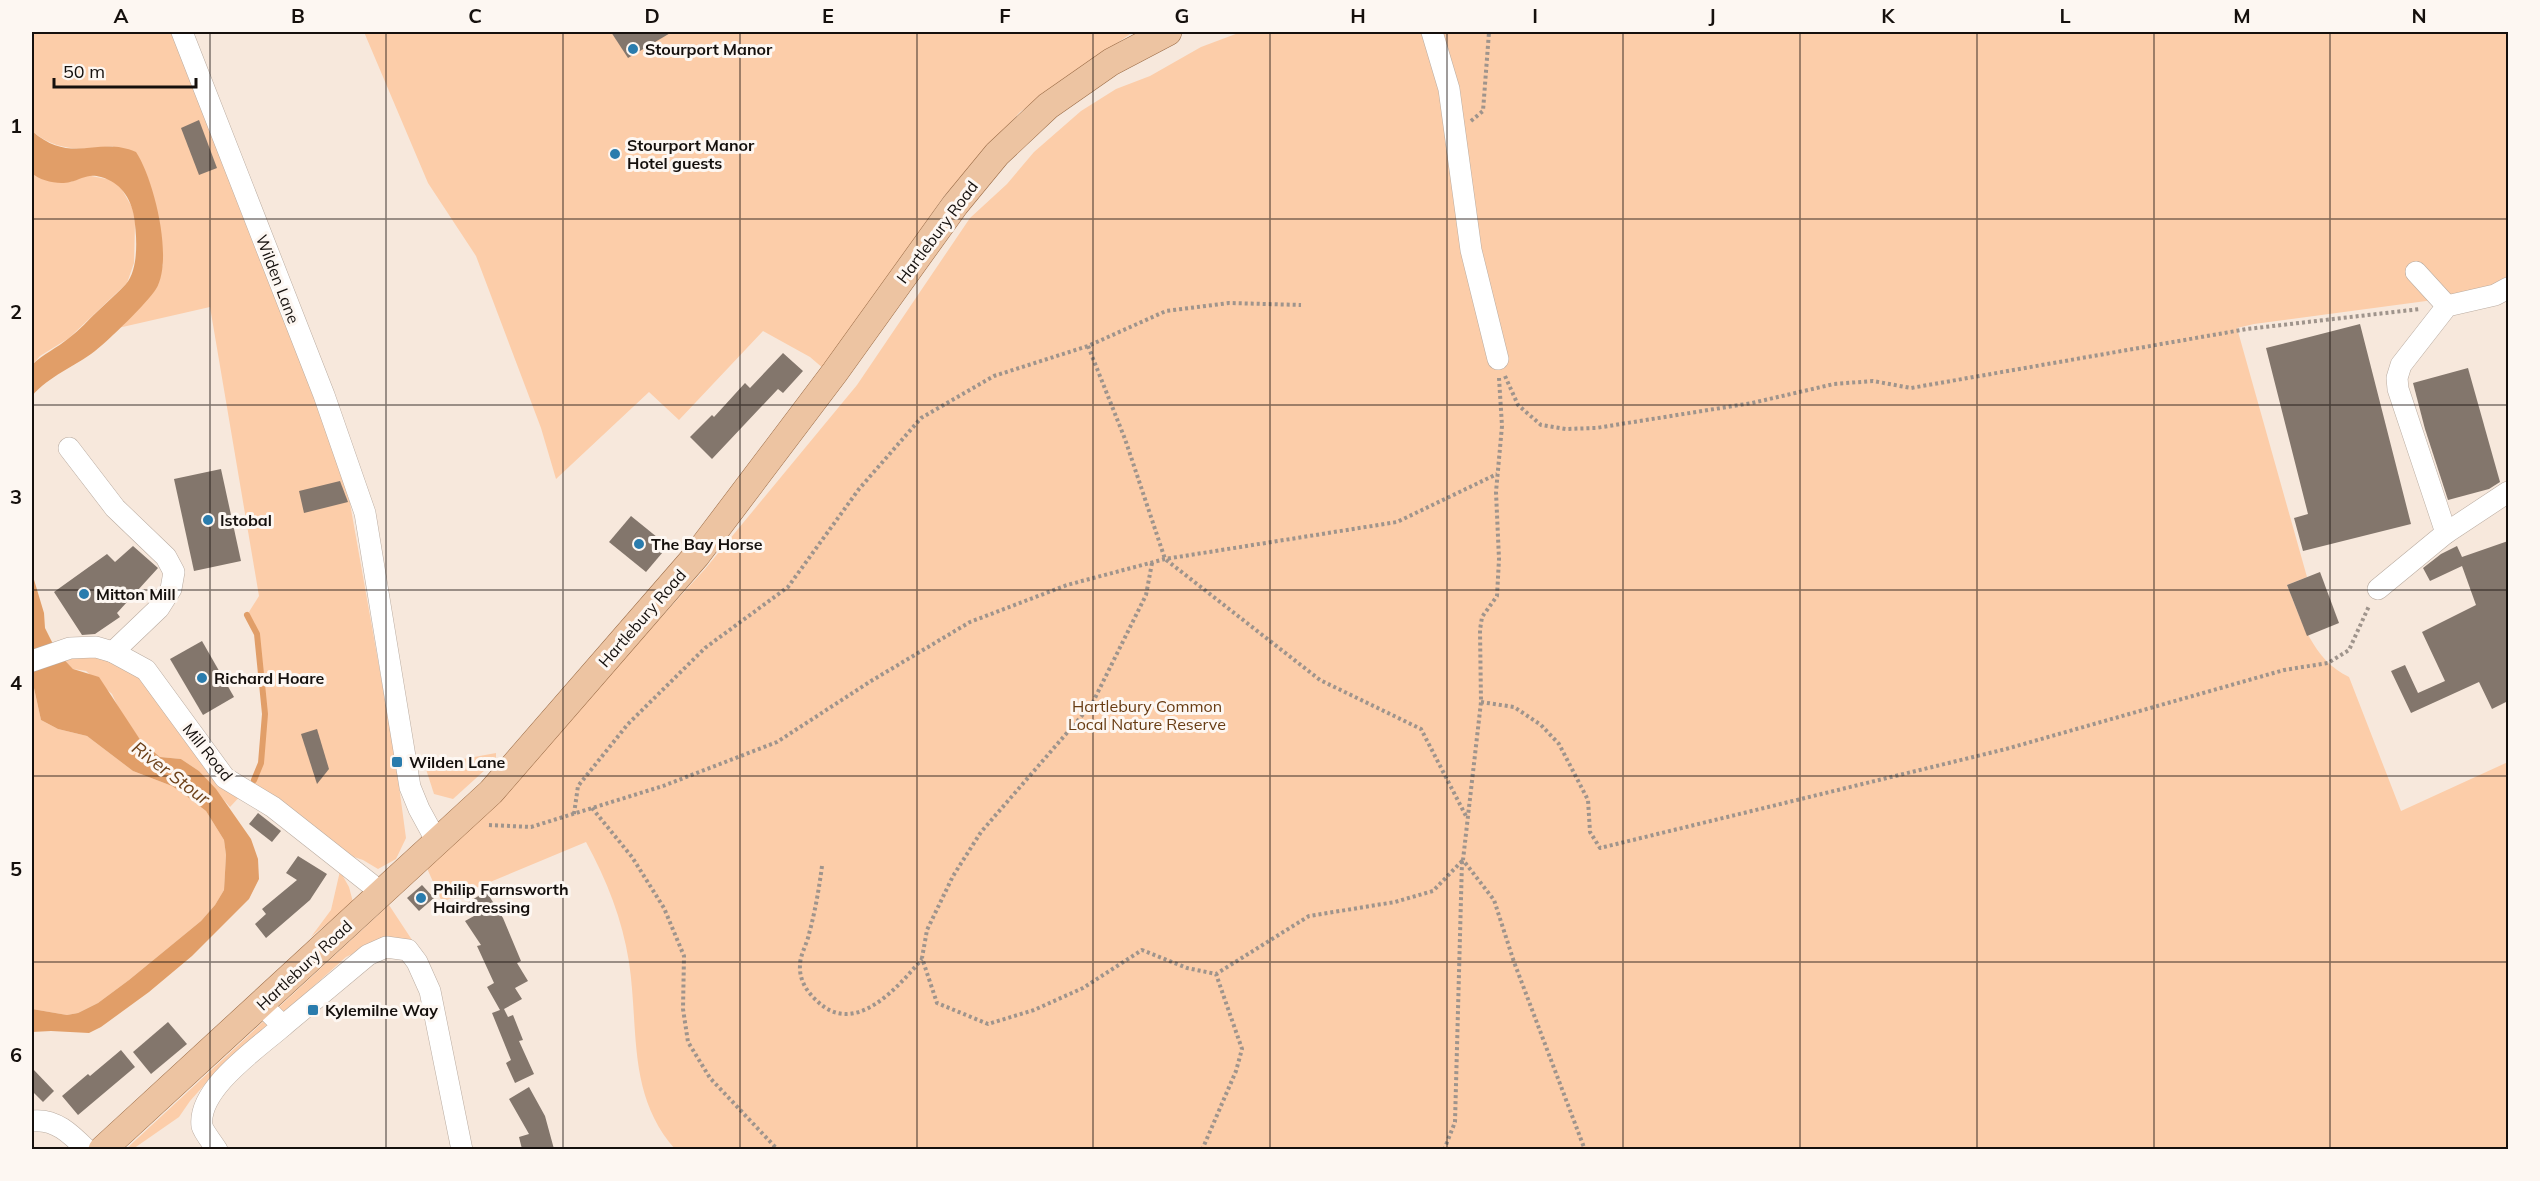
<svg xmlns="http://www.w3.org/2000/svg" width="2540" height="1181" font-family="Mulish,sans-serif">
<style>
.green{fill:#fccda9}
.water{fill:#e19e68}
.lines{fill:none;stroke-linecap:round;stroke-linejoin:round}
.stream{stroke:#e19e68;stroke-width:6}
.building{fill:#83766c}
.minor-casing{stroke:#baaca1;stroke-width:22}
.major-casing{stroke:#9a6b46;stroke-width:28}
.path{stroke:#9f948c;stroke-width:4;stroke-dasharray:3 3;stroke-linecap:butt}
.minor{stroke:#fff;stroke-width:21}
.major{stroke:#edc4a2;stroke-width:27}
.grid{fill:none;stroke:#15100d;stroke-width:1.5;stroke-opacity:0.55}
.poi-dot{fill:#2a7cad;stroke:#fdf7f2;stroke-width:2}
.labels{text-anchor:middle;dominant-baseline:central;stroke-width:6;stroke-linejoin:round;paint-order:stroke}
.poi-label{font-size:16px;font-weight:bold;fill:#15100d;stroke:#fdf7f2;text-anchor:start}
.street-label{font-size:16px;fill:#15100d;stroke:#fdf7f2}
.park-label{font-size:16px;fill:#673b12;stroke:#fdf7f2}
.water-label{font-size:18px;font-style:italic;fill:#6d4119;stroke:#fdf7f2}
.neatline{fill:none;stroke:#15100d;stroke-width:2}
.grid-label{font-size:20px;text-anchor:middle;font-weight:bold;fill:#15100d}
</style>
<rect width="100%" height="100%" fill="#f7e8dc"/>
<!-- green -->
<g class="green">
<path d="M 32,32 L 182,32 L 346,481 L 395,756 L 406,838 L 396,859 L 378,869 L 363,860 L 327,848 L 245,791 L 230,807 L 199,771 L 181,759 L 160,757 L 141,741 L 120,711 L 112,694 L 86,671 L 73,669 L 57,652 L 129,660 L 245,790 L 254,780 L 261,763 L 265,714 L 257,634 L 247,615 L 259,596 L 210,307 L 118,328 L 141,305 L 163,265 L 113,146 C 82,150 57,152 32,131 Z"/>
<path d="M 364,32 L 1133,32 L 1020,112 L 944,196 L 824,369 L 810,357 L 763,331 L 679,420 L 649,392 L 556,479 L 541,428 L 476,256 L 428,183 Z"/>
<path d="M 1241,32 L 2508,32 L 2508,278 L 2471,295 L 2254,324 L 2237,328 L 2307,577 L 2287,585 C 2301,620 2313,660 2349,677 L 2401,811 L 2508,762 L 2508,1149 L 675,1149 C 627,1095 639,1029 629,962 C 622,918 607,881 586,842 L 442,902 L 426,866 L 530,762 L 705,569 L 857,385 L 970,218 L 1007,184 L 1034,152 L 1081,111 L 1116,89 L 1150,76 L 1201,47 Z"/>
<path d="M 32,173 L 71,182 L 86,175 L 117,181 L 133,209 L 135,223 L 134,263 L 127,283 L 69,338 L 40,356 L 32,365 Z"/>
<path d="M 32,679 L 41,720 L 58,729 L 87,736 L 133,771 L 172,786 L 189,798 L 206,811 L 224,840 L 226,855 L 224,890 L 215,905 L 201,921 L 129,980 L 98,1003 L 78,1013 L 67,1015 L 32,1009 Z"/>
<path d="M 496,753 L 496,760 L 453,799 L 434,794 L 425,766 Z"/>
<path d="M 340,871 L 349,887 L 353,902 L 311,937 L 331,910 Z"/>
<path d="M 389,905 L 414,943 L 382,940 L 346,957 L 207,1082 L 190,1101 L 179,1117 L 133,1149 L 125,1150 Z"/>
</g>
<!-- water -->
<g class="water">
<path d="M 32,131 C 72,166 98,135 136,152 C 154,179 174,260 156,289 C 148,302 108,341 95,351 C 74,367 49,376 32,396 L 32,365 C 43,354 57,348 69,338 C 80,330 89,319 99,310 C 108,301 118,293 126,284 C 139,269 137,236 134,217 C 131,198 120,182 101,177 C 88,173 82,179 70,182 C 59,185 40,181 32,173 Z"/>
<path d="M 32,573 L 44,613 L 45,628 L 57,652 L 73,669 L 99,677 L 141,741 L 160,757 L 181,759 L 199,771 L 216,789 L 251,839 L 258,859 L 259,879 L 249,899 L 192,956 L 149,992 L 101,1027 L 89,1033 L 51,1031 L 32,1032 L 32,1009 L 67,1015 L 78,1013 L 98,1003 L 129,980 L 201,921 L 215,905 L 224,890 L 226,855 L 224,840 L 206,811 L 189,798 L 172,786 L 133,771 L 87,736 L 58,729 L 41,720 L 32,679 Z"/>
</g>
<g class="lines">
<!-- stream -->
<path class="stream" d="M 247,615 L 257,634 L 265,714 L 261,763 L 254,780"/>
</g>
<!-- building -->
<g class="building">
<path d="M 611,32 L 672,32 L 628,58 Z"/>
<path d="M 199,120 L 217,168 L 199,175 L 181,128 Z"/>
<path d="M 2360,324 L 2411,524 L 2303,551 L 2294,518 L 2308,514 L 2266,348 Z"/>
<path d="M 783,353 L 803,371 L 783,393 L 778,389 L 712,459 L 690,437 L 712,415 L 714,417 L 745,383 L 750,388 Z"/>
<path d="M 2468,368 L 2500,482 L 2489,489 L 2448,500 L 2425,429 L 2413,383 Z"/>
<path d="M 221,469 L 241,561 L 194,571 L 174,479 Z"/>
<path d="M 340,481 L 348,502 L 304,513 L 299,491 Z"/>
<path d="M 631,516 L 668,546 L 646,572 L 609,542 Z"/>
<path d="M 2508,541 L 2508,701 L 2492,709 L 2479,682 L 2411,713 L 2391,671 L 2405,665 L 2418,693 L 2445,681 L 2422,632 L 2476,605 L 2462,566 L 2430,581 L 2423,568 L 2441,554 L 2457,546 L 2462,557 Z"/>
<path d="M 133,546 L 158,568 L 117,613 L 120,617 L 95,634 L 82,635 L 54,592 L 107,554 L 115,562 Z"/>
<path d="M 2320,572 L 2339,623 L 2307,636 L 2287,585 Z"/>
<path d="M 202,641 L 234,697 L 203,715 L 170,659 Z"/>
<path d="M 317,729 L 329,769 L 317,784 L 301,734 Z"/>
<path d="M 258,813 L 281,831 L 272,842 L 249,824 Z"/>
<path d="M 298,856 L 327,874 L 310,900 L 266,938 L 255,924 L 266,914 L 262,909 L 297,880 L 286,873 Z"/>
<path d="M 422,885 L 434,898 L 419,911 L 407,898 Z"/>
<path d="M 486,891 L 503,918 L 521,961 L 517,963 L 528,981 L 515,988 L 522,999 L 504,1009 L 508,1017 L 513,1015 L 523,1040 L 519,1041 L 534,1074 L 515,1083 L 506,1063 L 511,1060 L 492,1013 L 500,1010 L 487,987 L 494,983 L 477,946 L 481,945 L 465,921 L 474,916 L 466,904 Z"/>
<path d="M 168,1022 L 187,1044 L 151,1074 L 133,1052 Z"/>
<path d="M 121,1050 L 135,1067 L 78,1115 L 62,1096 L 88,1074 L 90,1076 Z"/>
<path d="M 32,1068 L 54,1091 L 43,1102 L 32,1091 Z"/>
<path d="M 529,1087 L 545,1116 L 554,1149 L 522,1149 L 519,1137 L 529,1134 L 509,1099 Z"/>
</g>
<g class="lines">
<!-- minor casing -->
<g class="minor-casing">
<g id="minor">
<path d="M 182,32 L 324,395 L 365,513 L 410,787 L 419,809 L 437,842"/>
<path d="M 1432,32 L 1449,89 L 1471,250 L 1498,359"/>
<path d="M 2416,272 L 2447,306"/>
<path d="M 69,448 L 115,508 L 166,557 L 174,572 L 171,589 L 159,608 L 113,652"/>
<path d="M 2446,533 L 2398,389 L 2397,378 L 2401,365 L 2447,306 L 2495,295 L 2508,288"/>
<path d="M 2378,589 L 2446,533 L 2508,492"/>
<path d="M 32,661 L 70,648 L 96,647 L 113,652 L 146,670 L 225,778 L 273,807 L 382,893"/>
<path d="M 283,1026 L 368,955 L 386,947 L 408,950 L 417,962 L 430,991 L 462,1150"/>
<path d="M 32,1121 C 55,1118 71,1134 87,1150"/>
<path d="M 217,1150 C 213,1143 204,1133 202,1126 C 197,1089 258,1048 283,1026 L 261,1004"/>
</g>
</g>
<!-- major casing -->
<g class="major-casing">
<path id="major" d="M 102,1150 L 491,792 L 696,556 L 835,372 L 955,205 L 997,154 L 1048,106 L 1111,62 L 1168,32"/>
</g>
<!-- path -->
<g class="path">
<path d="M 1471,121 L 1483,111 L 1489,32"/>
<path d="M 1088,346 L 1125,439 L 1165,559 L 1320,680 L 1421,729 L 1467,818"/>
<path d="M 1505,376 L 1518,405 L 1541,425 L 1566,429 L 1596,428 L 1752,403 L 1834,384 L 1873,381 L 1911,388 L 2247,329 L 2420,309"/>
<path d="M 1499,378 L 1502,426 L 1496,492 L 1499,559 L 1497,596 L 1482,617 L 1480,630 L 1481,702 L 1463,860 L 1494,900 L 1514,962 L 1585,1150"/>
<path d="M 1152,563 L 1146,595 L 1092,704 L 981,832 L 953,876 L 927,930 L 922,958 L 937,1003 L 988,1024 L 1034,1010 L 1083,988 L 1142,950 L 1187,968 L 1216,974 L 1309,916 L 1395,902 L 1433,891 L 1463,860"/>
<path d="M 1481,702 L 1514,707 L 1541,725 L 1559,744 L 1588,800 L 1590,832 L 1600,848 L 2006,749 L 2284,670 L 2328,663 L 2349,650 L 2369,606"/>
<path d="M 592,808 L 632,857 L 664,908 L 684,956 L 683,1009 L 688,1042 L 710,1078 L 778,1150"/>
<path d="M 574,814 L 578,786 L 628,724 L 705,648 L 788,587 L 859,489 L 921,418 L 994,376 L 1088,346 L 1166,311 L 1229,303 L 1301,305"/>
<path d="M 489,825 L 531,827 L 663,786 L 777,742 L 871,681 L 970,622 L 1067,585 L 1165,559 L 1397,522 L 1497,474"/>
<path d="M 822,866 C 819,889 815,912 809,934 C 807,944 800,955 800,965 C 799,980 807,992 817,1001 C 855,1038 898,987 922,959"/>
<path d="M 1202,1150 L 1236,1071 L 1242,1049 L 1216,974"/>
<path d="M 1444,1150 L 1455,1122 L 1462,861"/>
</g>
<!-- minor -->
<use href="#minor" class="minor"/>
<!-- major -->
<use href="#major" class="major"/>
</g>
<!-- grid -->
<path class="grid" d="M 210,32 L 210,1150M 386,32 L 386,1150M 563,32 L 563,1150M 740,32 L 740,1150M 917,32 L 917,1150M 1093,32 L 1093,1150M 1270,32 L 1270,1150M 1447,32 L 1447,1150M 1623,32 L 1623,1150M 1800,32 L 1800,1150M 1977,32 L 1977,1150M 2154,32 L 2154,1150M 2330,32 L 2330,1150M 32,219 L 2508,219M 32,405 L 2508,405M 32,590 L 2508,590M 32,776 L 2508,776M 32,962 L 2508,962"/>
<!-- markers -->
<g class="poi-dot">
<circle cx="633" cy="49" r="6"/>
<circle cx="615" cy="154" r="6"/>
<circle cx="208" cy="520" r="6"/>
<circle cx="639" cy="544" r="6"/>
<circle cx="84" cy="594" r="6"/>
<circle cx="202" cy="678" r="6"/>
<rect x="391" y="756" width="12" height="12" rx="3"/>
<circle cx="421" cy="898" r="6"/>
<rect x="307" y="1004" width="12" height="12" rx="3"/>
</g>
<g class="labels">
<!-- poi labels -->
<g class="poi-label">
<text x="645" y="49">Stourport Manor</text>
<text x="627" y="145">Stourport Manor<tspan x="627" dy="18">Hotel guests</tspan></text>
<text x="220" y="520">Istobal</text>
<text x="651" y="544">The Bay Horse</text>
<text x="96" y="594">Mitton Mill</text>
<text x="214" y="678">Richard Hoare</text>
<text x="409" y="762">Wilden Lane</text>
<text x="433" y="889">Philip Farnsworth<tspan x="433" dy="18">Hairdressing</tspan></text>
<text x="325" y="1010">Kylemilne Way</text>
</g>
<!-- street labels -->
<g class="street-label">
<text transform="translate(937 232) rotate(-53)">Hartlebury Road</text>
<text transform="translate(278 279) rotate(69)">Wilden Lane</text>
<text transform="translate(642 618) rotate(-49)">Hartlebury Road</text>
<text transform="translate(208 752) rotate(51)">Mill Road</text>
<text transform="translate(304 965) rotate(-43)">Hartlebury Road</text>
</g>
<!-- park labels -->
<g class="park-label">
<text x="1147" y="706">Hartlebury Common<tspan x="1147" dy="18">Local Nature Reserve</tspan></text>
</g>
<!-- water labels -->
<g class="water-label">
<text transform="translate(171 773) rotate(37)">River Stour</text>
</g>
</g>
<!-- border -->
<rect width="2540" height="1181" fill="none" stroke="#fdf7f2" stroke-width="66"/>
<!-- scale -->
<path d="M54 78v9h142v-9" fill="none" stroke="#15100d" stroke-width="3"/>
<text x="63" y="78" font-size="18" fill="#15100d" stroke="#fdf7f2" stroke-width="4.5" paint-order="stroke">50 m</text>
<rect x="33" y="33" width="2474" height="1115" class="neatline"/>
<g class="grid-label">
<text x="121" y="23">A</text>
<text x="298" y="23">B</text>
<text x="475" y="23">C</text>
<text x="652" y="23">D</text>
<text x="828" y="23">E</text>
<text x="1005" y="23">F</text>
<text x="1182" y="23">G</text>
<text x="1358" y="23">H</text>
<text x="1535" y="23">I</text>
<text x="1712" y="23">J</text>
<text x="1888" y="23">K</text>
<text x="2065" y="23">L</text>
<text x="2242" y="23">M</text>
<text x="2419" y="23">N</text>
<text x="16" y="133">1</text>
<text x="16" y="319">2</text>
<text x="16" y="504">3</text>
<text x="16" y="690">4</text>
<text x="16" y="876">5</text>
<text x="16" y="1062">6</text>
</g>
</svg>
